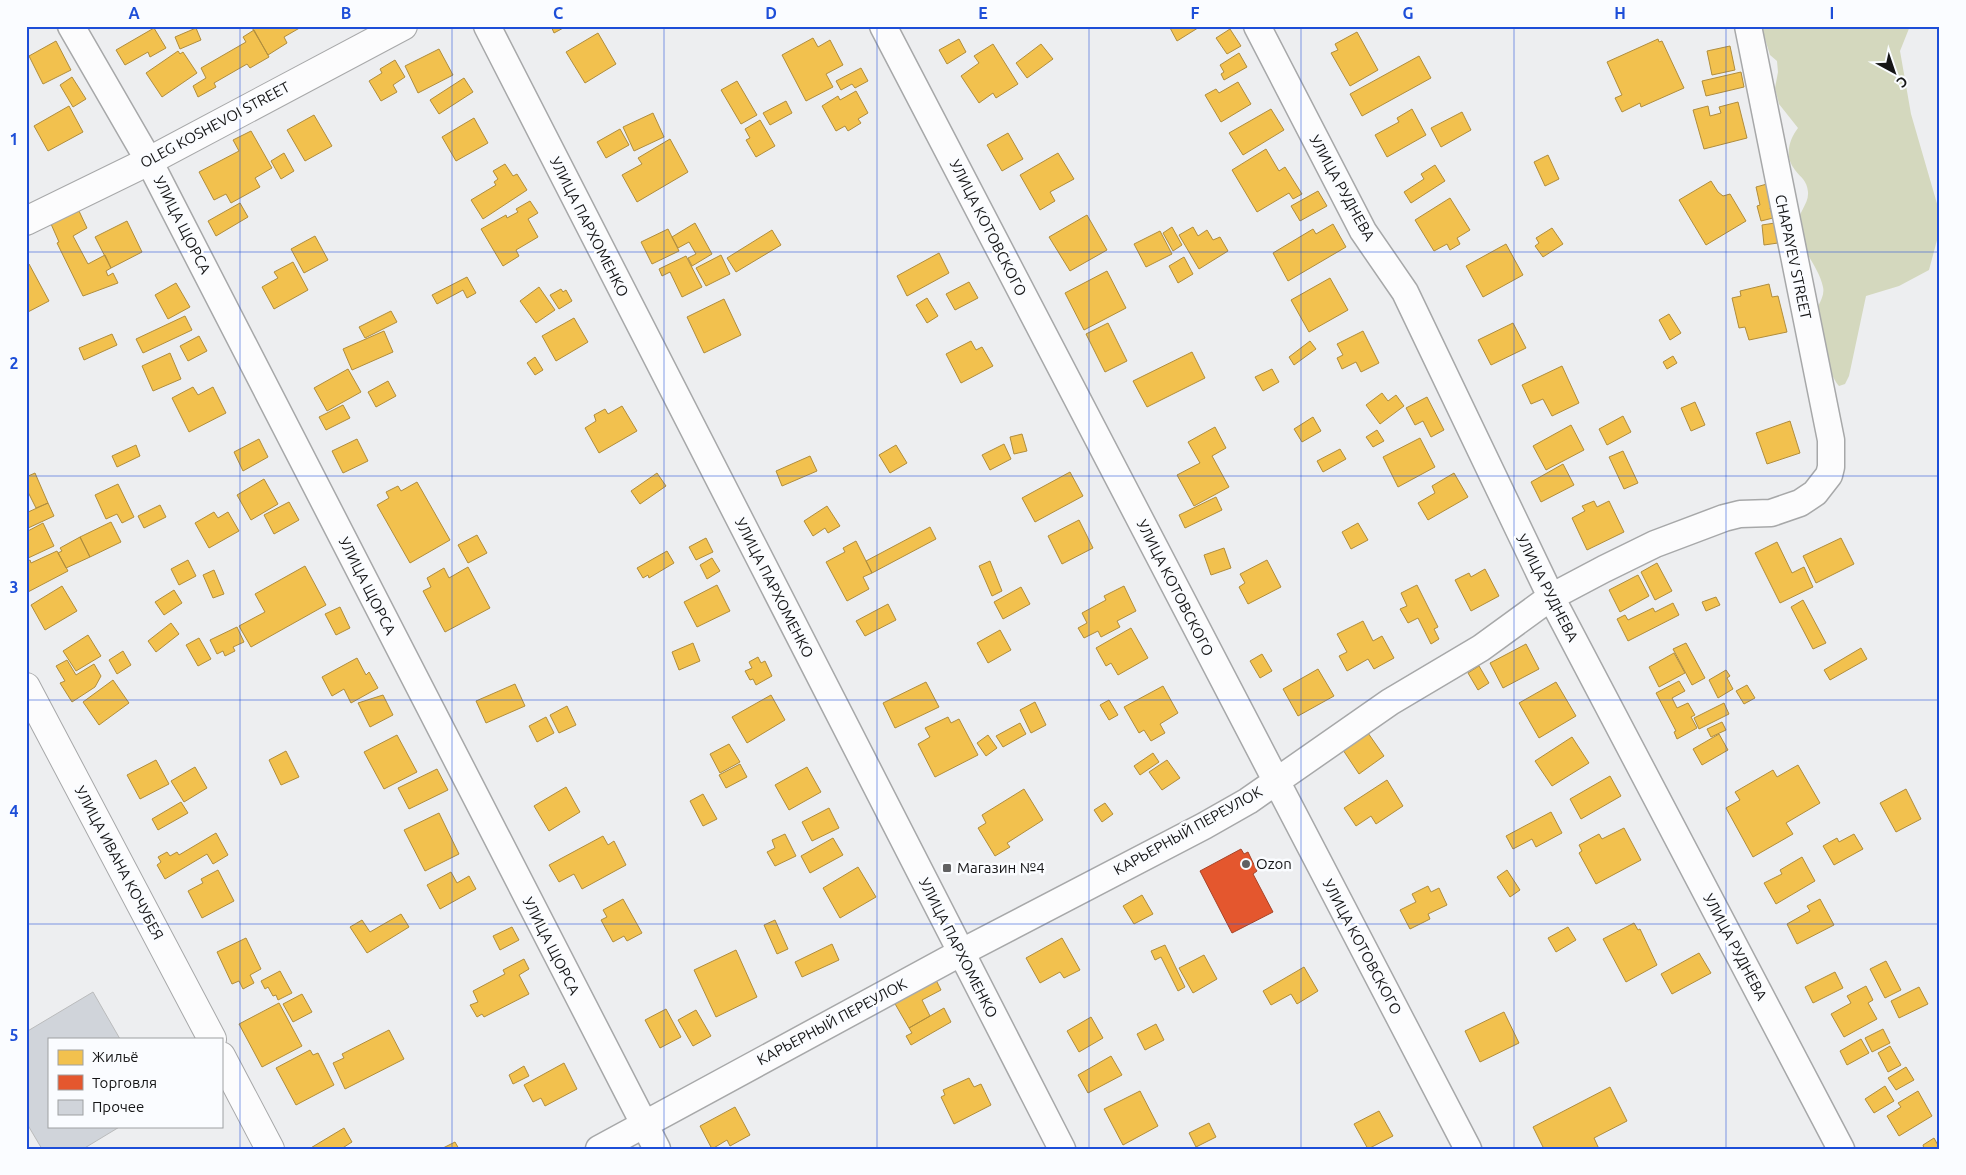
<svg xmlns="http://www.w3.org/2000/svg" width="1966" height="1175" font-family="Ubuntu,sans-serif">
<rect width="100%" height="100%" fill="#edeef0"/>
<path fill="#d4d8be" d="M1761,26H1910L1900,51L1911,114L1940,214V229L1929,270L1899,286L1866,296L1849,376L1845,384L1839,386C1831,377 1813,335 1813,323C1812,311 1826,299 1823,287C1819,266 1799,249 1798,227C1797,212 1809,205 1808,192C1807,180 1801,178 1795,170C1784,156 1789,140 1798,128L1779,104L1775,88L1778,72L1777,61L1770,55Z"/>
<path fill="#f2c14e" stroke="#b08d3d" d="M251,26H303L284,37L287,43L268,55Z
M551,26H567L554,33Z
M1169,26H1201L1177,41Z
M154,28L166,48L150,57L148,52L125,65L116,50Z
M196,28L201,40L180,49L175,37Z
M1230,29L1241,46L1227,54L1216,38Z
M254,30L269,57L250,68L247,64L214,83L216,87L198,97L193,86L206,78L201,68L246,42L243,37Z
M1357,32L1378,70L1350,86L1331,53L1338,50L1335,44Z
M598,33L616,64L585,83L566,52Z
M813,38L818,47L830,40L843,65L826,74L833,87L806,101L782,55Z
M959,39L966,52L947,64L939,50Z
M1658,39L1659,42L1662,41L1684,88L1641,107L1640,103L1622,112L1615,98L1622,95L1607,62Z
M56,41L71,70L43,84L29,56Z
M993,44L1018,84L996,98L993,93L979,103L961,76L979,63L974,56Z
M1041,44L1053,59L1027,78L1016,63Z
M1730,46L1735,70L1712,75L1707,51Z
M439,49L453,75L418,93L405,66Z
M178,51L180,54L183,52L197,73L162,97L146,73Z
M1239,53L1247,67L1224,80L1221,74L1224,72L1220,65Z
M1419,56L1431,78L1362,116L1350,94Z
M395,60L405,77L393,85L397,92L381,101L369,81L382,73L380,69Z
M861,68L868,81L855,88L852,84L841,90L836,81Z
M1741,72L1744,87L1706,96L1702,81Z
M72,77L86,99L73,107L60,85Z
M464,78L473,92L439,114L430,100Z
M737,81L757,115L741,124L721,90Z
M1238,82L1251,104L1221,122L1205,95L1216,89L1219,93Z
M856,91L868,113L858,119L861,123L848,131L845,126L836,131L822,106L838,96L840,100Z
M786,101L792,113L770,125L763,113Z
M1738,102L1747,138L1704,149L1693,110L1708,106L1710,116L1721,113L1719,107Z
M69,106L83,132L48,151L34,126Z
M1271,109L1284,130L1243,155L1229,133Z
M1412,109L1426,135L1387,157L1375,135L1399,122L1397,118Z
M1462,112L1471,130L1441,147L1431,128Z
M653,113L664,137L634,151L623,127Z
M314,115L332,146L305,161L287,130Z
M474,118L488,143L456,161L442,137Z
M760,120L775,146L756,157L746,140L750,138L745,129Z
M620,129L629,145L606,158L597,142Z
M251,131L272,168L255,178L260,187L231,203L226,194L214,200L199,172L239,151L233,140Z
M1008,133L1023,159L1002,171L987,145Z
M670,139L688,172L637,202L622,175L642,164L638,158Z
M1266,149L1279,171L1285,167L1302,194L1293,199L1289,193L1257,212L1232,170Z
M284,153L294,171L281,179L271,161Z
M1058,153L1074,179L1050,192L1055,201L1040,210L1020,175Z
M1548,155L1559,179L1545,186L1534,162Z
M505,164L513,176L517,174L527,190L483,219L471,200L496,185L494,182L498,179L493,171Z
M1435,165L1445,181L1411,203L1404,192L1424,179L1421,174Z
M1711,181L1718,192L1723,196L1730,194L1746,221L1706,245L1679,200Z
M1767,184L1773,207L1770,208L1773,218L1761,221L1757,206L1760,205L1756,187Z
M1318,191L1327,206L1300,221L1291,206Z
M1450,198L1470,230L1457,238L1460,244L1450,250L1447,244L1434,251L1415,220Z
M530,201L538,213L528,219L538,237L516,250L519,256L503,266L481,229L506,215L507,218L518,212L516,209Z
M240,203L248,217L216,236L208,221Z
M79,211L87,228L73,236L88,264L105,255L111,268L106,271L108,276L113,273L118,283L83,296L57,243L59,242L51,224Z
M1087,215L1107,250L1070,271L1049,237Z
M127,221L142,252L111,268L95,237Z
M695,223L712,254L692,266L688,258L696,254L689,242L678,248L672,237Z
M1775,223L1778,243L1764,245L1762,225Z
M1333,224L1346,247L1288,281L1273,253L1313,229L1316,234Z
M1172,227L1182,245L1173,251L1163,233Z
M1193,227L1198,236L1207,230L1213,240L1220,237L1228,251L1199,269L1179,235Z
M1552,228L1563,244L1543,257L1535,246L1539,243L1536,238Z
M668,229L679,251L652,264L641,242Z
M772,230L781,245L736,272L727,258Z
M1160,231L1172,254L1146,267L1134,244Z
M315,236L328,260L304,273L291,249Z
M1506,244L1523,275L1483,297L1466,266Z
M939,253L949,273L907,296L897,276Z
M721,255L730,274L706,286L696,268Z
M686,256L702,287L682,297L670,272L662,276L659,269Z
M1184,257L1193,274L1178,283L1169,266Z
M293,262L308,290L274,309L262,287L278,278L274,272Z
M29,264L49,301L26,313V265Z
M1107,271L1126,308L1084,330L1065,293Z
M467,277L476,293L467,298L463,290L437,304L432,295Z
M1330,278L1348,310L1309,332L1291,300Z
M969,282L978,298L955,310L946,294Z
M176,283L190,307L168,319L155,295Z
M1769,284L1772,297L1778,296L1787,332L1749,340L1745,327L1739,328L1732,298L1741,296L1740,291Z
M539,287L555,310L536,323L520,301Z
M561,289L563,292L566,290L572,301L559,309L550,295Z
M927,298L938,316L927,323L916,305Z
M724,299L741,335L704,353L687,317Z
M391,311L397,322L365,338L359,327Z
M1669,314L1681,333L1670,340L1659,320Z
M185,316L192,330L143,353L136,339Z
M574,318L588,342L556,361L542,336Z
M1108,323L1127,361L1105,372L1086,334Z
M1513,323L1526,348L1491,365L1478,340Z
M384,331L393,352L352,370L343,349Z
M1363,331L1379,363L1361,372L1356,362L1342,369L1337,358L1343,355L1337,344Z
M112,334L117,345L84,360L79,348Z
M199,336L207,351L188,361L180,346Z
M971,341L976,350L982,347L993,366L961,383L946,354Z
M1310,341L1316,349L1294,365L1289,357Z
M1192,352L1205,378L1147,407L1133,381Z
M170,353L181,379L153,391L142,366Z
M1673,356L1677,363L1667,369L1663,362Z
M535,357L543,370L535,375L527,363Z
M1562,366L1579,403L1552,416L1543,399L1531,404L1522,385Z
M348,369L361,392L327,411L314,388Z
M1272,369L1279,382L1263,391L1255,377Z
M388,381L396,396L376,407L368,392Z
M193,387L198,395L213,387L226,413L189,432L172,398Z
M1382,393L1388,401L1396,395L1404,406L1380,424L1366,405Z
M1427,397L1444,430L1431,437L1423,421L1415,425L1406,408Z
M1695,402L1705,425L1691,431L1681,408Z
M343,405L350,418L326,430L319,417Z
M622,406L637,431L599,453L585,428L596,421L594,415L605,409L608,414Z
M1623,416L1631,432L1607,445L1599,429Z
M1313,417L1321,431L1302,442L1294,429Z
M1790,421L1800,453L1767,464L1756,433Z
M1571,425L1584,450L1546,470L1533,446Z
M1215,427L1226,448L1212,456L1229,487L1194,506L1177,475L1200,463L1188,442Z
M1377,430L1384,441L1373,447L1366,437Z
M1022,434L1027,451L1014,454L1010,437Z
M1420,438L1435,467L1398,487L1383,457Z
M259,439L268,457L243,471L234,452Z
M357,439L368,461L343,473L332,451Z
M1004,444L1011,459L990,470L982,455Z
M136,445L140,456L117,467L112,456Z
M896,445L907,463L890,473L879,455Z
M1340,449L1346,459L1323,472L1317,461Z
M1623,451L1638,483L1624,489L1609,457Z
M810,456L817,471L782,486L776,471Z
M1563,464L1574,485L1541,502L1531,482Z
M1070,472L1083,496L1035,522L1022,498Z
M35,473L48,503L36,508L26,488V477Z
M657,473L666,486L640,504L631,491Z
M1454,473L1468,497L1428,520L1418,503L1435,493L1432,486Z
M264,479L278,504L251,520L237,495Z
M417,482L450,540L410,563L377,505L389,498L386,492L398,486L401,491Z
M118,484L134,517L122,523L117,514L106,519L95,495Z
M1216,497L1222,510L1185,528L1179,515Z
M1594,501L1597,507L1609,501L1624,532L1587,550L1572,518L1585,511L1582,506Z
M289,502L299,520L274,534L264,515Z
M48,503L54,516L26,529V513Z
M160,505L166,517L144,528L138,516Z
M827,506L840,526L828,533L825,528L813,536L804,521Z
M214,512L218,518L228,512L239,531L209,548L195,523Z
M1079,520L1093,548L1062,564L1048,536Z
M111,522L121,542L90,557L80,537Z
M43,523L54,546L26,559V532Z
M1358,523L1368,540L1351,549L1342,532Z
M930,527L936,539L872,573L866,561Z
M477,535L487,553L468,563L458,545Z
M80,537L90,557L66,568L58,553L62,551L60,548Z
M706,538L713,552L696,560L689,547Z
M1841,538L1854,564L1816,583L1803,556Z
M856,541L872,573L863,577L869,589L847,601L826,562L845,552L843,548Z
M1777,542L1792,573L1804,567L1813,587L1780,603L1755,553Z
M1224,548L1231,568L1211,575L1204,555Z
M57,551L68,571L26,593V562L30,560L31,563Z
M667,551L674,563L649,578L648,575L643,578L637,568Z
M712,558L720,571L707,579L700,565Z
M188,560L196,576L179,585L171,569Z
M1267,560L1281,587L1248,604L1239,587L1245,583L1240,574Z
M990,561L1002,591L992,596L979,566Z
M1657,563L1672,591L1655,600L1641,572Z
M305,566L326,605L251,647L239,626L265,612L255,594Z
M468,567L490,608L445,632L423,591L431,587L427,578L444,568L449,578Z
M1485,569L1499,596L1471,611L1455,580L1469,573L1471,577Z
M214,570L224,594L213,598L203,575Z
M1638,575L1649,596L1620,612L1609,590Z
M717,585L730,611L697,627L684,602Z
M1417,585L1438,627L1434,629L1439,639L1431,644L1418,618L1408,623L1400,609L1407,606L1401,593Z
M62,586L77,611L45,630L31,605Z
M1124,586L1136,611L1117,621L1120,627L1101,637L1098,631L1084,638L1078,628L1087,623L1082,613L1106,600L1104,596Z
M1021,587L1030,604L1003,619L994,602Z
M174,590L182,603L164,615L155,602Z
M1716,597L1720,605L1706,611L1702,602Z
M1803,600L1826,643L1813,649L1791,607Z
M1673,603L1679,615L1628,641L1617,619L1625,615L1628,620L1653,608L1655,612Z
M888,604L896,620L865,636L856,621Z
M340,607L350,628L336,635L325,614Z
M1363,621L1373,641L1382,636L1394,658L1374,669L1368,659L1347,671L1339,656L1347,652L1337,634Z
M171,623L179,634L156,652L148,641Z
M237,627L244,642L233,647L235,651L225,656L223,651L217,654L210,640Z
M1131,628L1148,658L1118,675L1111,663L1106,666L1096,648Z
M1000,630L1011,650L988,663L977,643Z
M88,635L101,656L76,671L63,651Z
M199,638L211,659L198,666L186,645Z
M693,643L700,661L679,670L672,652Z
M1686,643L1705,678L1692,685L1673,649Z
M1526,644L1539,669L1503,688L1490,663Z
M1861,648L1867,659L1830,680L1824,670Z
M123,651L131,665L117,674L109,660Z
M1674,653L1685,673L1659,687L1649,667Z
M1262,654L1272,671L1260,678L1250,661Z
M758,657L761,663L765,661L772,676L756,685L753,679L750,680L745,671L752,668L749,662Z
M357,658L366,675L369,672L378,688L351,703L344,689L332,696L322,677Z
M67,660L76,675L94,664L101,676L95,687L72,702L60,683L65,681L56,666Z
M1479,666L1489,683L1478,690L1468,673Z
M1318,669L1334,696L1298,716L1283,689Z
M1726,670L1730,676L1727,678L1733,689L1718,698L1709,680Z
M113,680L129,703L99,725L83,702Z
M1679,681L1685,691L1672,698L1677,708L1688,703L1695,715L1691,717L1697,728L1677,739L1674,732L1676,731L1656,693Z
M926,682L939,707L895,728L883,703Z
M1556,682L1576,716L1539,738L1519,703Z
M515,684L525,706L486,723L476,701Z
M1747,685L1755,698L1744,704L1736,691Z
M1163,686L1178,713L1160,724L1165,733L1151,741L1144,730L1139,733L1124,707Z
M383,695L393,715L370,727L358,703Z
M771,695L785,720L747,743L732,717Z
M1109,700L1118,715L1109,720L1100,705Z
M1035,702L1046,725L1031,733L1020,710Z
M1724,703L1729,714L1699,729L1694,718Z
M567,706L576,725L559,733L550,715Z
M546,717L554,733L537,742L529,726Z
M948,717L951,723L959,719L978,755L935,777L918,744L930,737L925,728Z
M1722,722L1726,730L1711,737L1707,729Z
M1020,723L1026,734L1003,747L996,736Z
M1368,733L1384,756L1359,774L1343,750Z
M1719,734L1728,750L1702,765L1693,749Z
M397,735L417,772L384,789L364,752Z
M988,735L997,748L986,756L977,743Z
M1572,737L1589,763L1552,786L1535,761Z
M729,744L740,762L720,773L710,754Z
M286,751L299,777L281,785L269,760Z
M1153,753L1159,762L1140,775L1134,766Z
M156,760L169,784L140,799L127,775Z
M1167,760L1180,778L1162,790L1149,772Z
M740,764L747,777L726,788L719,775Z
M1798,765L1820,803L1786,823L1793,834L1753,857L1726,808L1740,800L1735,792L1773,770L1777,777Z
M195,767L207,788L184,802L171,781Z
M807,767L821,792L789,810L775,785Z
M437,769L448,790L409,809L398,788Z
M1610,776L1621,796L1581,819L1570,799Z
M1387,780L1403,806L1376,824L1371,816L1356,826L1344,808Z
M566,787L580,812L549,831L534,806Z
M1024,789L1043,820L1007,843L1010,847L995,856L978,828L986,823L982,815Z
M1906,789L1921,819L1896,832L1880,803Z
M703,794L717,819L703,826L690,801Z
M181,802L188,813L158,830L152,819Z
M1105,803L1113,814L1102,822L1094,810Z
M829,808L839,828L812,841L802,822Z
M1551,812L1562,833L1536,847L1532,839L1513,849L1506,836Z
M439,813L459,854L425,871L404,830Z
M1624,828L1641,860L1596,884L1579,853L1582,851L1579,845L1599,834L1602,839Z
M216,833L228,855L213,864L207,854L165,879L157,865L161,862L158,857L167,852L170,856L177,852L179,855Z
M785,834L796,856L775,866L767,852L775,848L772,840Z
M1854,834L1863,849L1834,865L1823,846L1837,838L1839,842Z
M603,836L608,845L614,841L626,865L582,889L574,874L559,882L549,865Z
M833,838L843,855L810,873L801,856Z
M1802,857L1815,881L1776,904L1764,883L1782,874L1780,870Z
M858,867L876,897L840,918L823,888Z
M218,870L234,901L202,918L188,891L203,883L201,879Z
M1507,870L1520,890L1510,897L1497,877Z
M451,872L457,883L469,876L476,889L440,909L427,885Z
M1428,886L1431,892L1439,888L1447,905L1428,914L1430,919L1410,929L1400,910L1416,902L1412,894Z
M1142,895L1153,914L1134,924L1123,906Z
M623,899L642,933L627,941L624,936L613,942L601,920L607,917L603,910Z
M1820,899L1834,925L1797,944L1787,924L1810,911L1807,906Z
M401,914L409,927L367,953L350,927L362,920L370,932Z
M775,920L788,949L777,954L764,925Z
M1634,923L1638,930L1640,929L1657,965L1626,982L1603,939Z
M512,927L519,940L500,950L493,936Z
M1568,927L1576,940L1556,952L1548,938Z
M246,938L261,969L250,975L254,983L243,989L239,981L232,984L217,952Z
M1062,938L1080,970L1064,978L1060,972L1040,983L1026,958Z
M832,944L839,960L802,977L795,962Z
M1165,945L1185,987L1178,991L1161,957L1155,960L1151,951Z
M736,950L757,997L716,1017L694,970Z
M1699,953L1711,973L1672,994L1661,974Z
M1204,955L1217,979L1193,993L1179,968Z
M524,959L529,969L519,975L529,994L484,1017L482,1014L477,1017L470,1005L478,1002L473,991L505,974L503,970Z
M1886,961L1901,990L1885,998L1870,969Z
M1304,967L1318,991L1297,1004L1291,994L1271,1005L1263,991Z
M280,971L292,993L278,1000L276,995L273,996L268,987L265,989L261,981Z
M1835,972L1843,988L1813,1003L1805,987Z
M936,980L941,990L922,1000L930,1016L909,1028L894,1002Z
M1866,986L1873,1000L1868,1003L1877,1019L1844,1037L1831,1014L1851,1003L1847,996Z
M1919,987L1928,1004L1899,1018L1891,1001Z
M302,994L312,1012L293,1022L283,1004Z
M279,1003L302,1046L262,1067L239,1024Z
M944,1008L951,1022L911,1045L906,1036L912,1033L909,1028Z
M666,1009L681,1037L660,1048L645,1020Z
M696,1010L711,1036L693,1046L678,1020Z
M1504,1012L1519,1043L1480,1062L1465,1031Z
M1091,1017L1103,1038L1079,1052L1067,1031Z
M1156,1024L1164,1040L1145,1050L1137,1034Z
M1883,1029L1890,1043L1872,1052L1865,1038Z
M389,1030L404,1059L345,1089L333,1063L344,1058L342,1054Z
M1861,1039L1869,1053L1847,1065L1840,1051Z
M1890,1046L1901,1065L1888,1072L1878,1053Z
M310,1050L313,1055L318,1053L334,1085L296,1105L276,1068Z
M1111,1056L1122,1075L1088,1093L1078,1075Z
M564,1063L577,1089L545,1106L541,1098L533,1102L524,1085Z
M524,1066L529,1076L513,1084L509,1075Z
M1906,1067L1914,1080L1896,1090L1888,1078Z
M969,1078L974,1087L981,1084L991,1105L954,1124L941,1097L945,1095L943,1090Z
M1885,1086L1894,1101L1874,1113L1865,1099Z
M1610,1087L1627,1121L1594,1138L1599,1149H1544L1533,1127Z
M1140,1091L1158,1126L1123,1145L1104,1109Z
M1918,1091L1932,1116L1899,1136L1887,1116L1901,1107L1898,1103Z
M735,1107L750,1135L730,1146L727,1140L712,1149L700,1126Z
M1379,1111L1393,1136L1368,1149L1354,1124Z
M1209,1123L1216,1137L1196,1147L1189,1133Z
M344,1128L352,1142L341,1149H309Z
M1934,1138L1940,1149H1924L1923,1145Z
M455,1142L459,1149H441Z"/>
<path fill="#e4572e" stroke="#a64327" d="M1241,849L1244,854L1248,852L1257,871L1253,874L1273,912L1232,933L1200,871Z"/>
<path fill="#d0d4da" stroke="#babbbc" d="M93,992L120,1039H49V1126H121L83,1149H42L26,1122V1032Z"/>
<g fill="none" stroke-linecap="round" stroke-linejoin="round">
<g stroke="#a7a8a9" stroke-width="29">
<path id="minor" d="M71,26L149,161L657,1149
M487,26L1062,1149
M883,26L1468,1149
M1257,26L1363,231L1405,292L1551,597L1841,1149
M599,1149L960,953L1204,826L1248,801L1390,702L1481,648L1551,597L1604,569L1655,544L1724,518L1740,514L1771,513L1800,503L1815,493L1829,475L1831,467V440L1748,26"/>
</g>
<g stroke="#a7a8a9" stroke-width="30">
<path id="tertiary" d="M26,221L149,161L403,26
M26,687L212,1039
M221,1056L270,1149"/>
</g>
<use href="#minor" stroke="#fcfcfd" stroke-width="26"/>
<use href="#tertiary" stroke="#fcfcfd" stroke-width="28"/>
</g>
<path fill="none" stroke="#1d4ed8" stroke-width="1" stroke-opacity="0.55" d="M240,26V1149M452,26V1149M664,26V1149M877,26V1149M1089,26V1149M1301,26V1149M1514,26V1149M1726,26V1149M26,252H1940M26,476H1940M26,700H1940M26,924H1940"/>
<g fill="#616162" stroke="#fafcff" stroke-width="2">
<circle cx="1246" cy="864" r="5"/>
<rect x="942" y="863" width="10" height="10" rx="2.5"/>
</g>
<g text-anchor="middle" stroke-width="5" stroke-linejoin="round" paint-order="stroke">
<g font-size="15" fill="#151516" stroke="#fafcff">
<text transform="translate(215 125) rotate(-28)" y="5">OLEG KOSHEVOI STREET</text>
<text transform="translate(1342 188) rotate(61)" y="5">УЛИЦА РУДНЕВА</text>
<text transform="translate(182 225) rotate(63)" y="5">УЛИЦА ЩОРСА</text>
<text transform="translate(589 227) rotate(63)" y="5">УЛИЦА ПАРХОМЕНКО</text>
<text transform="translate(988 228) rotate(63)" y="5">УЛИЦА КОТОВСКОГО</text>
<text transform="translate(1793 257) rotate(78)" y="5">CHAPAYEV STREET</text>
<text transform="translate(367 586) rotate(63)" y="5">УЛИЦА ЩОРСА</text>
<text transform="translate(774 588) rotate(63)" y="5">УЛИЦА ПАРХОМЕНКО</text>
<text transform="translate(1175 588) rotate(63)" y="5">УЛИЦА КОТОВСКОГО</text>
<text transform="translate(1547 588) rotate(63)" y="5">УЛИЦА РУДНЕВА</text>
<text transform="translate(1188 831) rotate(-29)" y="5">КАРЬЕРНЫЙ ПЕРЕУЛОК</text>
<text transform="translate(119 863) rotate(62)" y="5">УЛИЦА ИВАНА КОЧУБЕЯ</text>
<text transform="translate(551 946) rotate(63)" y="5">УЛИЦА ЩОРСА</text>
<text transform="translate(1362 947) rotate(62)" y="5">УЛИЦА КОТОВСКОГО</text>
<text transform="translate(1735 947) rotate(62)" y="5">УЛИЦА РУДНЕВА</text>
<text transform="translate(958 948) rotate(63)" y="5">УЛИЦА ПАРХОМЕНКО</text>
<text transform="translate(832 1022) rotate(-28)" y="5">КАРЬЕРНЫЙ ПЕРЕУЛОК</text>
</g>
<g font-size="15" fill="#151516" stroke="#fafcff" text-anchor="start">
<text x="1256" y="869">Ozon</text>
<text x="957" y="873">Магазин №4</text>
</g>
</g>
<rect width="1966" height="1175" fill="none" stroke="#fafcff" stroke-width="55"/>
<rect x="48" y="1038" width="175" height="90" fill="#fafcff" stroke="#9ea0a2"/>
<rect x="58" y="1050" width="25" height="15" fill="#f2c14e" stroke="#9ea0a2"/>
<text x="92" y="1062" font-size="15" fill="#151516">Жильё</text>
<rect x="58" y="1075" width="25" height="15" fill="#e4572e" stroke="#9ea0a2"/>
<text x="92" y="1088" font-size="15" fill="#151516">Торговля</text>
<rect x="58" y="1100" width="25" height="15" fill="#d0d4da" stroke="#9ea0a2"/>
<text x="92" y="1112" font-size="15" fill="#151516">Прочее</text>
<g transform="translate(1894 72) rotate(140)" stroke="#fafcff" stroke-width="4" paint-order="stroke">
<path d="M0-4L9 19L0 12L-9 19Z" fill="#151516"/>
<text y="-8" font-size="14" font-weight="bold" text-anchor="middle" fill="#151516">С</text>
</g>
<rect x="28" y="28" width="1910" height="1120" fill="none" stroke="#1d4ed8" stroke-width="2"/>
<g font-size="16" text-anchor="middle" font-weight="bold" fill="#1d4ed8">
<text x="134" y="19">A</text>
<text x="346" y="19">B</text>
<text x="558" y="19">C</text>
<text x="771" y="19">D</text>
<text x="983" y="19">E</text>
<text x="1195" y="19">F</text>
<text x="1408" y="19">G</text>
<text x="1620" y="19">H</text>
<text x="1832" y="19">I</text>
<text x="14" y="145">1</text>
<text x="14" y="369">2</text>
<text x="14" y="593">3</text>
<text x="14" y="817">4</text>
<text x="14" y="1041">5</text>
</g>
</svg>
